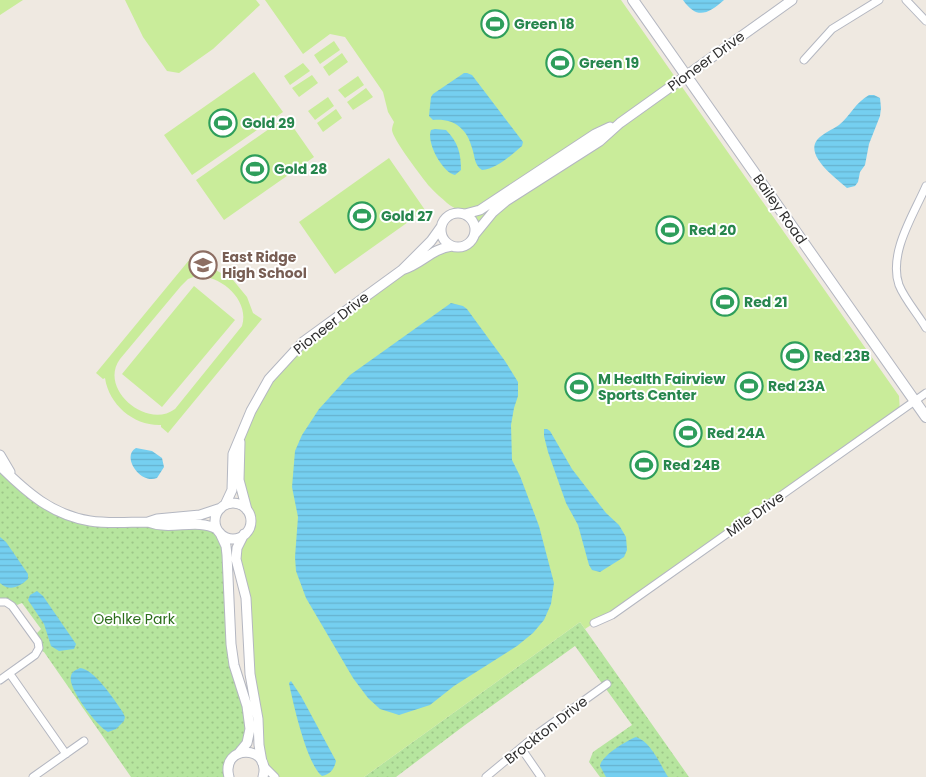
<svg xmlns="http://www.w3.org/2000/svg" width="926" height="777" font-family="Poppins,sans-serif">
<defs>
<pattern id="park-dots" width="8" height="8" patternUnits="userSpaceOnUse" patternTransform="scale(1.25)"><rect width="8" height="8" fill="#b6e59e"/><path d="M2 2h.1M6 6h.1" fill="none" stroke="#9dc588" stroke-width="1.8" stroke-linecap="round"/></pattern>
<pattern id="water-rules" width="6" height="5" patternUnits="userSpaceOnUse" patternTransform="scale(1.25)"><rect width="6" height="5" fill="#75cff0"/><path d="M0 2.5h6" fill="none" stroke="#66b2ce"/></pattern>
</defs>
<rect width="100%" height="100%" fill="#efe9e1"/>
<path fill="url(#park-dots)" d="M0,469C17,490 35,506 60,517L197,526C203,528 214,530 217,535C228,553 224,611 226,634C229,665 244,694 246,724C246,728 247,733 246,736C242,753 217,753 225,777H131L44,652L42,651V644L36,634L41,629L22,603L17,605L9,599L0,598Z
M580,622L689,777H600L589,762L593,752L632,725L575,646L465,725L396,777H364Z"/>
<path fill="#c9ec9a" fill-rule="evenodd" d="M0,0H23L0,15Z
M125,0H256L260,5L213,49L179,73L167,71L143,37Z
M265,0H621L899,396L900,412L612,615L594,623L585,629L580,622L364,777H275L263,765L246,598L236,559L250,522V516L243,498L240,437L251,411L289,356L402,270L454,247C469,248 483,234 473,220C468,214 454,209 447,203C442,198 435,193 430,187C423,179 392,138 392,130C392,127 393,125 394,122L388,112L383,92L345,37L330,34L303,54Z
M334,41L340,50L320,64L314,55Z
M342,53L348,62L329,76L323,67Z
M303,63L310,71L290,85L284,76Z
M254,72L283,112L192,175L164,135Z
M312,75L318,83L299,97L292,88Z
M358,76L364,85L345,98L338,90Z
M366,88L373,97L353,110L347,102Z
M328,97L334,106L315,120L308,111Z
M336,109L342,118L323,132L317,123Z
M286,117L314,157L224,220L196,180Z
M389,158L425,210L335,274L299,222Z
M190,259L197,265V267L214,269L233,280L247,297L253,313L262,319L168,433L161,427V425C134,426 109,405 105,378L103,379L96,373ZM196,276C221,275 250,300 242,326L175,409C147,430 98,389 120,359L181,286L188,279Z
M194,286L235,320L162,407L122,374Z"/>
<path fill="url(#water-rules)" d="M683,0H724C708,14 697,20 683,0Z
M464,73H467L472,75L523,142L522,146C511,155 497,169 482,170C474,165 475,156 472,148C467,128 453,118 433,120L429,116L431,97L433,94Z
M869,95H874L880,98L881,108L880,116L869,144L865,165L860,172L858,182L855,186L847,188C836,178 805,156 817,140C823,133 832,130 839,125C851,115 855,103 869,95Z
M435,129L446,130C458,142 461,153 461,170L455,175C442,172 426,142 431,130Z
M451,303L463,306L467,309L505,361L518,382V396L514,408L511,425L512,460L520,476L539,526L554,583L551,604L544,620L533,633L517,646L454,686L430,705L399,715L380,709L368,698L353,678L306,598L296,571L295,557L298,517L292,487L295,451L302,435L319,409L350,375Z
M544,429H547L550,431L572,469L606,513L619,525L626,537L627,550L624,557L600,572L592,570L589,565L578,525L566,503L548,452L544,436Z
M136,448L152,451L162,458L164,467L157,478C140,485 121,456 136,448Z
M0,537L6,542L28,574V579C19,587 10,592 0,583Z
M37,591L43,596L76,644L74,649L59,651L51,646L44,624L28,600L30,595Z
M80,668C94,669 114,699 122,711L125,717L124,721L116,729L108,732C97,726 67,688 71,676C72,671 76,670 80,668Z
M291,681L301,696L336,761C334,769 331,774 322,776C307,765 293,703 289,683Z
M636,737C651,742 660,764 668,777H606L600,766C601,756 626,741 636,737Z"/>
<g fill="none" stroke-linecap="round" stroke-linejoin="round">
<g stroke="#b4b7c1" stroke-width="9">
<path id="minor" d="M906,0L926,21
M804,60L832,29L879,0
M926,186C914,214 888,253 899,285C905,300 918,314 926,328
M0,602H6L12,606L38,642L39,648L35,655L0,680
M594,623L612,615L926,393
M10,674L66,754
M521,748L541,777
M263,765L275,777
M33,777L84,741
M486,777L540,732L607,684"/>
</g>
<g stroke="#b4b7c1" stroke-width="11">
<path id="tertiary" d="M441 230a17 17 0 1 1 34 0a17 17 0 1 1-34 0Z
M465,214L480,210L595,134L610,127
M475,234L493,212L506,201L600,141L620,123L792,0
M402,270C422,264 431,249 452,246
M240,442L239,480L247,510
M0,455L10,472
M0,466C26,492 52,515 90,521C109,524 129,522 148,522C171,531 196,518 217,529
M215 521a18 18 0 1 1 36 0a18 18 0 1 1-36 0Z
M225,505L232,490L233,454L251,411L269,379L303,342L402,270L431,241L441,227
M148,522L157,519L200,515L221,508
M220,533L226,546L227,555L231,644L234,665L247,706L250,729L247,743L238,754
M244,534L237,548L236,559L246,598L250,674L258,719L259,745L262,762
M229,777C220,744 272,744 263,777"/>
</g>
<g stroke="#b4b7c1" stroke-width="12">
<path id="secondary" d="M633,0L926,417"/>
</g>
<use href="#minor" stroke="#fff" stroke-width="7"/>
<use href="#tertiary" stroke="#fff" stroke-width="9"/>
<use href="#secondary" stroke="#fff" stroke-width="10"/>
</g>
<defs>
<g id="stadium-ring" transform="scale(1.4375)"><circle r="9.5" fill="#fff" stroke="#2e9e5b" stroke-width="1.5"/><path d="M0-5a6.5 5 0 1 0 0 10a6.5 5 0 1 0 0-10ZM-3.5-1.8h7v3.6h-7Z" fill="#2e9e5b"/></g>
<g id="school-ring" transform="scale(1.4375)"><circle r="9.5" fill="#fff" stroke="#8d6e63" stroke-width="1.5"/><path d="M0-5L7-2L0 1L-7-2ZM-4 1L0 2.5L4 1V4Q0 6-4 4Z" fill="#8d6e63"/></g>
</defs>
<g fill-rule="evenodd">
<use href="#stadium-ring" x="495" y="24"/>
<use href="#stadium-ring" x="560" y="63"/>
<use href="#stadium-ring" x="223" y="123"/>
<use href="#stadium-ring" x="255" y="169"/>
<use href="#stadium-ring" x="362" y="216"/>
<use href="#stadium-ring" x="670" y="230"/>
<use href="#school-ring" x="203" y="265"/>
<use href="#stadium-ring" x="725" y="302"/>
<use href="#stadium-ring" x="795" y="356"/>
<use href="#stadium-ring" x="749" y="386"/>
<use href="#stadium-ring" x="579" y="387"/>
<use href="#stadium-ring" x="688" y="433"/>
<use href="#stadium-ring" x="644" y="465"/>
</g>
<g text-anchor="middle" stroke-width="4" stroke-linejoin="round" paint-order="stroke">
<g font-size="14" font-weight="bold" fill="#27864d" stroke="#fff" text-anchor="start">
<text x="514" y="29">Green 18</text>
<text x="579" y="68">Green 19</text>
<text x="242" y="128">Gold 29</text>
<text x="274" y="174">Gold 28</text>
<text x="381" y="221">Gold 27</text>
<text x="689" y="235">Red 20</text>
<text x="744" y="307">Red 21</text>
<text x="814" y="361">Red 23B</text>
<text x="598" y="384">M Health Fairview<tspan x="598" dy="16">Sports Center</tspan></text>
<text x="768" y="391">Red 23A</text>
<text x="707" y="438">Red 24A</text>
<text x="663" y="470">Red 24B</text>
</g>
<g font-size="14" fill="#2e2e2e" stroke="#fff">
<text transform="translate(706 61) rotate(-36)" y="5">Pioneer Drive</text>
<text transform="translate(780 209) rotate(55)" y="5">Bailey Road</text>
<text transform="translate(331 323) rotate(-38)" y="5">Pioneer Drive</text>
<text transform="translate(755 514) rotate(-35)" y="5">Mile Drive</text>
<text transform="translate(546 730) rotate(-38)" y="5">Brockton Drive</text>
</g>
<g font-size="14" font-weight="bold" fill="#785e54" stroke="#fff" text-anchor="start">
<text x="222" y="262">East Ridge<tspan x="222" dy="16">High School</tspan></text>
</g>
<g font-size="14" fill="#2c6e1b" stroke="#fff">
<text x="134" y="624">Oehlke Park</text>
</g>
</g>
</svg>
